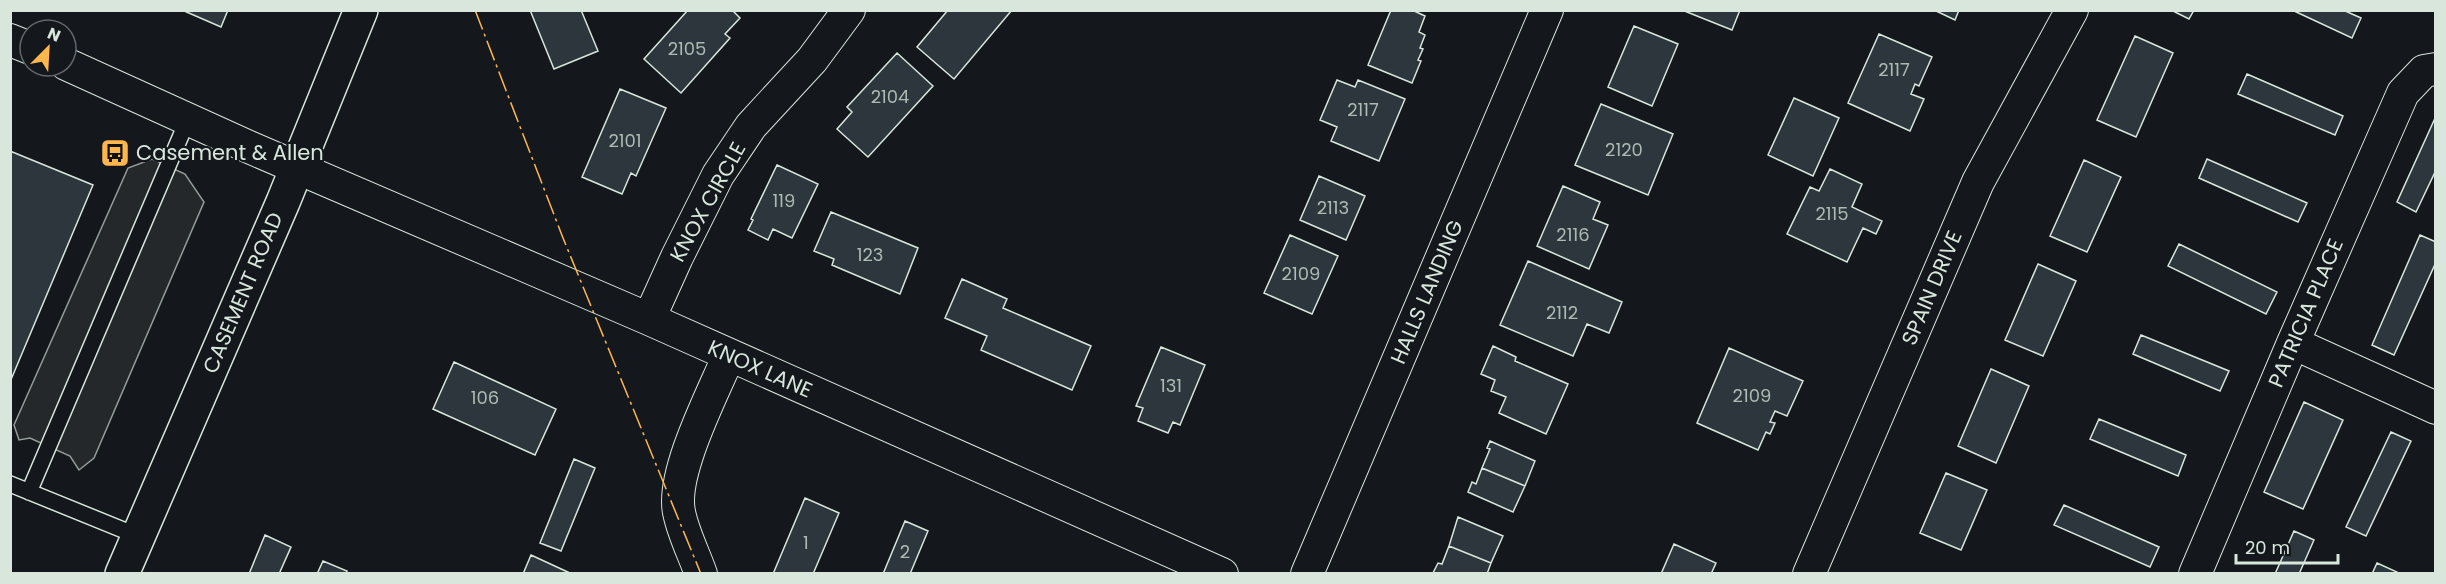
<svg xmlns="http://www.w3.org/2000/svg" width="2446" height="584" font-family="Poppins,sans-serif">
<rect width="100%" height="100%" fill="#14181c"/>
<path fill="#24282b" stroke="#939e99" stroke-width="1.5" d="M152,159L185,174L204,202L94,458L79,470L70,456L30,438L19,440L14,425L128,168Z"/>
<path fill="#2c363c" stroke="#d8e6dc" stroke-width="1.5" d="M182,10H228L221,27Z
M530,10H581L598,51L554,69Z
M688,10H732L740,18L725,34L730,38L681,93L644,59Z
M948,10H1012L954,79L917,47Z
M1391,10H1412L1425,16L1419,32L1425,35L1420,48L1423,49L1418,60L1421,61L1412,83L1368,65Z
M1682,10H1740L1732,30Z
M1934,10H1959L1955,20Z
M2171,10H2194L2189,19Z
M2292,10H2343L2361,18L2352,38Z
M1634,26L1678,44L1652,106L1608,87Z
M1879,34L1932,57L1919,86L1915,84L1911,94L1924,99L1910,131L1848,103Z
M2135,36L2173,53L2136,137L2097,120Z
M897,53L933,86L868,157L837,129L852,112L847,107Z
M2247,74L2343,116L2335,135L2238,94Z
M1337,80L1355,87L1358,80L1405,99L1379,161L1331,141L1337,127L1320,120Z
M620,89L666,108L636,176L631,173L622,194L582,177Z
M1794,98L1839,118L1813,176L1768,155Z
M1601,104L1673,134L1648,195L1575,165Z
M2436,116V170L2416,212L2397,202Z
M10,151L93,185L10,382Z
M2207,159L2307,203L2298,222L2199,178Z
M2084,160L2121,177L2087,252L2050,236Z
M777,165L818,184L792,238L773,229L768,240L748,230L753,220L751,219Z
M1830,169L1862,184L1852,207L1882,221L1876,234L1863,228L1847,262L1787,234L1810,187L1819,191Z
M1319,176L1365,196L1346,240L1300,220Z
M1563,186L1600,202L1593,219L1608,225L1589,269L1537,246Z
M831,212L918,248L900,294L832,265L834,259L814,251Z
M1290,235L1338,256L1312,314L1264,293Z
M2420,235L2436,242V262L2394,355L2372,345Z
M2179,244L2277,292L2266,314L2168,266Z
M1528,261L1622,302L1609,333L1587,324L1573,356L1500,325Z
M2038,264L2076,281L2043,356L2005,340Z
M962,279L1007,299L1003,308L1091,346L1072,390L981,350L987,336L945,318Z
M2141,335L2229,371L2220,391L2133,354Z
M1493,346L1516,357L1515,361L1568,384L1546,434L1499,413L1506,397L1491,391L1495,380L1481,374Z
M1161,347L1205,365L1180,425L1173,422L1168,433L1138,421L1143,408L1136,406Z
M1729,348L1803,381L1787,416L1775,411L1770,422L1775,423L1770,434L1766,432L1758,450L1697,423Z
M454,362L556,409L535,455L433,409Z
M1991,369L2029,386L1996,463L1958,446Z
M2304,402L2343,420L2303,509L2264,492Z
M2099,419L2186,455L2178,476L2090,439Z
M2391,432L2411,441L2366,536L2346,527Z
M1490,441L1535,461L1525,486L1482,468L1490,449L1487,448Z
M574,459L595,468L561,551L540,543Z
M1482,468L1525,486L1513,512L1468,492L1472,482L1476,484Z
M1946,473L1987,490L1961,550L1920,533Z
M805,498L839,513L813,574H773Z
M2064,505L2159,547L2150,567L2054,525Z
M1458,517L1503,536L1491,563L1449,546Z
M905,521L928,531L910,574H883Z
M2294,531L2314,540L2299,574H2275Z
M265,535L291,547L279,574H249Z
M1674,544L1716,563L1711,574H1661Z
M1449,546L1491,563L1487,574L1433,573L1438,563L1442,564Z
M531,555L572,574H523Z
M323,561L347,571L345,574H317Z
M2377,563L2397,572L2396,574H2372Z"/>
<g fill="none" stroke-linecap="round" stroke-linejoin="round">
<g stroke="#d8e6dc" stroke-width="18">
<path id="service" d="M10,484L138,536
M29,492L188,119"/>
</g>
<g stroke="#d8e6dc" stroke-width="34">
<path id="minor" d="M10,40L30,48
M66,64L249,147L649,319L1222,574
M649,319L677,257L718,175L751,126L812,60L849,10
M2293,343L2436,408
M701,574C694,554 683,533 679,512C671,473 713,393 729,355
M1307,574L1547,10
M1809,574L1978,182L2072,10
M2195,574L2293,343L2403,93L2424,71L2436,69"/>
</g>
<g stroke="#d8e6dc" stroke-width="36">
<path id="tertiary" d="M122,574L283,202L361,10"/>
</g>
<use href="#service" stroke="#14181c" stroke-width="15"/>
<use href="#minor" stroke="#14181c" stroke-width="32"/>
<use href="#tertiary" stroke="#14181c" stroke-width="33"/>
<path stroke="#ffb74d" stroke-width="1.5" stroke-dasharray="21 4.5 3 4.5" stroke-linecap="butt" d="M475,10L563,238L701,574"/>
</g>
<defs>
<g id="bus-square" transform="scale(1.5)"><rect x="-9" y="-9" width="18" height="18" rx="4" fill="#ffb74d" stroke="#14181c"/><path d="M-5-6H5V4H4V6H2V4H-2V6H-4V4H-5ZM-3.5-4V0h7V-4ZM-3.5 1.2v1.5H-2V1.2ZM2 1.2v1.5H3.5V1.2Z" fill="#111"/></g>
</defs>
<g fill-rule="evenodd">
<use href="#bus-square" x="115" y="153"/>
</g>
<g text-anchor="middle" stroke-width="4.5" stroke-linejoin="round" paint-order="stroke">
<g font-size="18" fill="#adbab4">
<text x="687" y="55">2105</text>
<text x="1894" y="76">2117</text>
<text x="890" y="103">2104</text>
<text x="1363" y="116">2117</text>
<text x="625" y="147">2101</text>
<text x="1624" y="156">2120</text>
<text x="784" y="207">119</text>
<text x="1333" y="214">2113</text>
<text x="1832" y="220">2115</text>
<text x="1573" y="241">2116</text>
<text x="870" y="261">123</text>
<text x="1301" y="280">2109</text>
<text x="1562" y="319">2112</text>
<text x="1171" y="392">131</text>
<text x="1752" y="402">2109</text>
<text x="485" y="404">106</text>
<text x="806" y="549">1</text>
<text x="905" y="558">2</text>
</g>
<g font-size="21" fill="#d8e6dc" stroke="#14181c" text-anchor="start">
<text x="136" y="160">Casement &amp; Allen</text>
</g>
<g font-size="21" fill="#d8e6dc" stroke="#14181c">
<text transform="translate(708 202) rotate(-61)" y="7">KNOX CIRCLE</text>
<text transform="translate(1932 288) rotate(-67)" y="7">SPAIN DRIVE</text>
<text transform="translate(1427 292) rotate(-67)" y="7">HALLS LANDING</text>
<text transform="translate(243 293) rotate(-67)" y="7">CASEMENT ROAD</text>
<text transform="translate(2306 313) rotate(-67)" y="7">PATRICIA PLACE</text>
<text transform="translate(760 369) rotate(24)" y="7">KNOX LANE</text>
</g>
</g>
<rect width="2446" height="584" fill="none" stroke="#d8e6dc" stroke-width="24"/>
<g transform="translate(48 48) rotate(24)"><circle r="28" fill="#14181c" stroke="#626a69" stroke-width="1.5"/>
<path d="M0-4.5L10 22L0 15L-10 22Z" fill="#ffb74d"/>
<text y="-9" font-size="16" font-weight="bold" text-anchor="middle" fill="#d8e6dc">N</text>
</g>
<path d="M2236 554v9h102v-9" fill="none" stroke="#d8e6dc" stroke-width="3"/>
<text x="2245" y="554" font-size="18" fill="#d8e6dc" stroke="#14181c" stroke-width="4.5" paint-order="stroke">20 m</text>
</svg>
